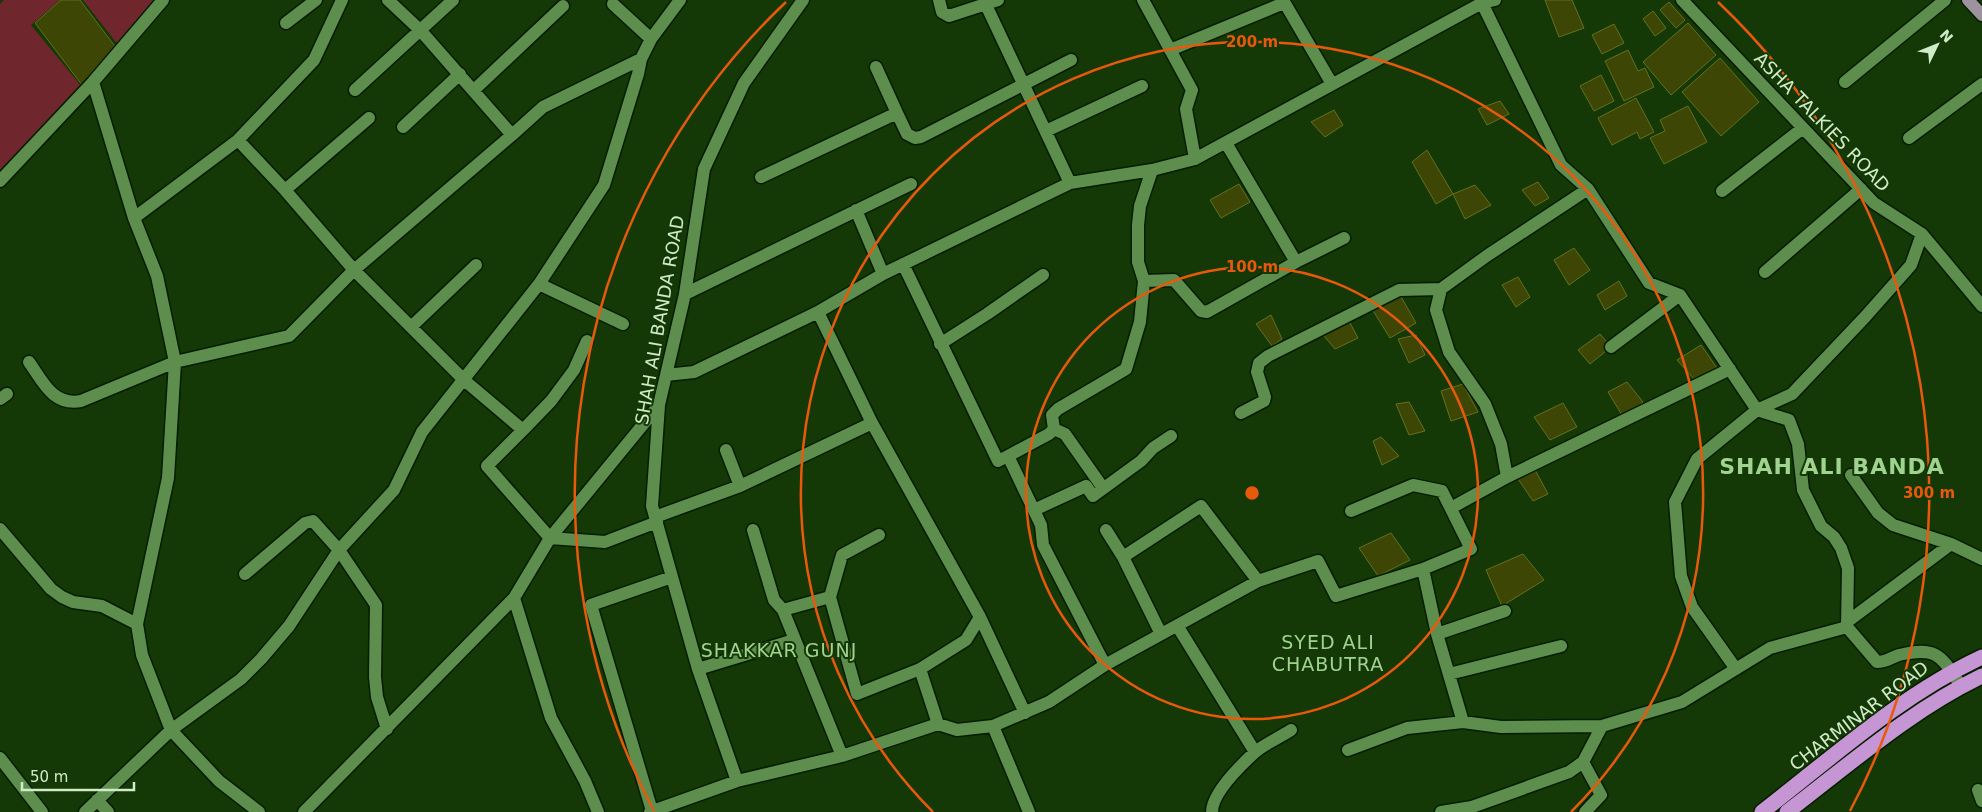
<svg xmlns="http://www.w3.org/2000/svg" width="1982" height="812" font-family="'DejaVu Sans',sans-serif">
<rect width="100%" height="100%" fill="#143806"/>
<path fill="#6f272d" d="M4,0H60L31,25L81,86L0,170V4Z
M83,0H156L119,46Z"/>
<path fill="#3d4604" stroke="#64711e" d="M61,0H80L117,49L82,85L35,23Z
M1545,0H1572L1584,28L1559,37Z
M1669,2L1685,20L1676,28L1660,10Z
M1653,11L1666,28L1655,36L1643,19Z
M1688,23L1716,55L1671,95L1643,62Z
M1614,24L1624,43L1602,54L1592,35Z
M1628,50L1638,71L1645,68L1654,87L1624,101L1605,61Z
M1720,58L1759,102L1721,136L1682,92Z
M1601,75L1614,101L1594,111L1580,86Z
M1636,98L1654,132L1640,139L1637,132L1612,145L1598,118Z
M1500,101L1509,114L1487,125L1478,109Z
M1688,106L1707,142L1664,164L1650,138L1665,131L1660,120Z
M1334,110L1343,125L1325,137L1311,122Z
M1427,150L1453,194L1436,204L1412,162Z
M1538,182L1549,198L1535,206L1522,190Z
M1239,184L1250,202L1221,218L1210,200Z
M1475,185L1491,205L1465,219L1453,194Z
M1574,248L1590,270L1569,285L1554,260Z
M1518,277L1530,297L1516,307L1502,285Z
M1619,281L1627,296L1605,310L1597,295Z
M1400,295L1416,323L1390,338L1372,309Z
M1271,315L1282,339L1272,346L1256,324Z
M1349,321L1358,338L1335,349L1319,330L1345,324Z
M1600,334L1611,347L1590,364L1578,350Z
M1416,335L1425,355L1409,363L1398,339Z
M1701,345L1717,368L1694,379L1677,360Z
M1627,382L1643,402L1625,420L1608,392Z
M1463,384L1478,412L1451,421L1441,391Z
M1409,402L1425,431L1409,435L1396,404Z
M1563,403L1577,427L1550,440L1534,417Z
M1381,437L1399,456L1382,465L1373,441Z
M1534,468L1548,494L1533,501L1516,476Z
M1391,533L1410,560L1378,576L1359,548Z
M1523,554L1544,580L1502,606L1486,570Z"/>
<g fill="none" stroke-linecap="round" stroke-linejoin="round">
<g stroke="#051d00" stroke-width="15">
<path id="street" d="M388,0L421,31L512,135
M939,0L942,12L949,16L998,0
M1143,0L1192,90L1186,109L1195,159
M1283,0L1332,84
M1682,0L1874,203L1922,234L1982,306
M1482,3L1561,165L1588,189L1649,283L1680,295L1757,410L1789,420L1798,444L1803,490L1821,526L1834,537L1841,548L1848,568L1847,627L1877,662C1886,662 1890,658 1899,655C1938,646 1941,656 1961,686
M613,4L651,39
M986,5L1070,183
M286,23L316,0
M1170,50L1284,3
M876,67L897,113
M93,82L134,218L157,276L175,362L168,478L137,624L142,655L171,730L219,781L259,812
M1845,82L1945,0
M355,90L453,0
M474,90L563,6
M403,127L460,74
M1046,131L1142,86
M1909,138L1982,84
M238,140L285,190L354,270L464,380L523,430L487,466L550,538L605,542L657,522
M1226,143L1296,262
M761,177L897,113L907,134L915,138L921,137L1071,60
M0,181L93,82L163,0
M285,190L369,118
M1722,191L1803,128
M856,210L883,274
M134,218L238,140L314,60L342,0
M903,264L998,461L1008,456L1041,525L1043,545L1105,665
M1765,272L1861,189
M1144,281L1174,280L1201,311L1207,312L1296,262L1344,238
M539,284L623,324
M1441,289L1436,310L1449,352L1485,404L1501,444L1507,477
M685,294L911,184
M818,312L872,423L980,617L1025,713
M411,327L476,265
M940,344L987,314L1043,275
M1611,347L1680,295
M29,362C43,382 53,406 81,401L175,362L289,336L354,270L512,135L543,107L641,59L651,39L680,0
M666,375L694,372L818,312L883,274L1070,183L1152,170L1195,159L1482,3L1495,0
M0,399L7,394
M1241,413L1264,401L1265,397L1257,372L1259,363L1268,356L1399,290L1441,289L1488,255L1588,189
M1054,429L1065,434L1103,488
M523,430L551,401L574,370L587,341
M726,450L740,486
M1008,456L1049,434L1054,429L1052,415L1058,409L1126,369L1140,322L1144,281L1138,262V225L1140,206L1152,170
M1851,475L1878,513L1893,525L1951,544L1982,559
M1451,508L1507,477L1730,369
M1034,510L1086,486L1093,496L1141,461L1153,448L1171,436
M655,517L740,486L872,423
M0,529L51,589L62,597L73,602L102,606L137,624
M753,530L774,600L783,610L842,756
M1106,530L1123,557L1161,634
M1123,557L1201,506L1258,581
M1423,569L1437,634L1463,722
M245,574L305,523L313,521L339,550L376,605L375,677L377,697L387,729
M830,597L857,694L920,669L966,640L980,617
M514,598L551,718L585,781L598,812
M783,610L830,597L842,555L879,535
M1847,622L1951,544
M1178,627L1255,752
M1437,634L1505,611
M698,669L794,640
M920,669L938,724
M1736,669L1692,607L1681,576L1675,502L1697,459L1757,410L1792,394L1865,317L1911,265L1922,234
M1449,674L1561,646
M993,726L1029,812
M1348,750L1407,728L1463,722L1501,727L1602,726L1682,702L1770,648L1847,627
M0,758L42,812
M1583,762L1601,795L1585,812
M737,781L698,669L652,506L659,405L685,294L704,169L744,83L803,0
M1978,790L1982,801
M97,800L108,812
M652,811L591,605L672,577
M85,812L171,730L241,679L261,659L289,626L339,550L394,490L422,432L539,284L604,185L638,74L641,59
M304,812L514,598L550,538L659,405
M650,812L737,781L842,756L938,724L957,730L993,726L1049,702L1105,665L1258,581L1318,561L1336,596L1423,569L1471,549L1442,491L1413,485L1351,511
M1212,812C1212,793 1240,766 1254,753C1264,744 1279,738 1291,730
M1441,812L1472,807L1569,772L1583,762L1602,726"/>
</g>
<g stroke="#051d00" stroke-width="15">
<path id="primary" d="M1968,0L1982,15"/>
</g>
<g stroke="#051d00" stroke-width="18">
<path id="highway" d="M1762,812C1833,757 1901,695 1982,657
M1787,812C1850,764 1911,710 1982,676"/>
</g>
<use href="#street" stroke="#5e8e4e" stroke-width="12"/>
<use href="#primary" stroke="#9c939e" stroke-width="12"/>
<use href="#highway" stroke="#c596d3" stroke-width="15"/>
</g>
<g fill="none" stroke="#e8590c" stroke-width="2.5">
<circle cx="1252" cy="493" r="226"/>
<path d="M933 812A451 451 0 1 1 1571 812"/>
<path d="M654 811A677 677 0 0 1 786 2M1718 2A677 677 0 0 1 1850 811"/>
</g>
<g text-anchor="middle" stroke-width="4" stroke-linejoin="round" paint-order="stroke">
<g font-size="18" fill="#d0ebc8" stroke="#143806">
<text transform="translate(1822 122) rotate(46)" y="6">ASHA TALKIES ROAD</text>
<text transform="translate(660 320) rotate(-80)" y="6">SHAH ALI BANDA ROAD</text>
<text transform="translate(1859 716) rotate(-37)" y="6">CHARMINAR ROAD</text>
</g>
<g font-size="19" letter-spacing="1" fill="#a0d38f" stroke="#143806">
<text x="1328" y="649">SYED ALI<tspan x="1328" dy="22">CHABUTRA</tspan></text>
<text x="779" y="657">SHAKKAR GUNJ</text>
</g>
<g font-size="22" font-weight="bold" letter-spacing="1" fill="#a0d38f" stroke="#143806">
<text x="1832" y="474">SHAH ALI BANDA</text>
</g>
</g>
<circle cx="1252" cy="493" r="8" fill="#e8590c" stroke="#143806" stroke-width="2.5"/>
<g font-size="15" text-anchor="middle" font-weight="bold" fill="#e8590c" stroke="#143806" stroke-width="4" stroke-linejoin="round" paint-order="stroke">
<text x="1252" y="47">200 m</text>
<text x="1252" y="272">100 m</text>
<text x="1929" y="498">300 m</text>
</g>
<g transform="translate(1937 45) rotate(47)" stroke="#143806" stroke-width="4" paint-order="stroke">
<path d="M0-4L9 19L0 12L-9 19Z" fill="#d0ebc8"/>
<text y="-8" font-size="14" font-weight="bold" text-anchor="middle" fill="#d0ebc8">N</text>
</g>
<path d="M22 782v8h112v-8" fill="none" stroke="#d0ebc8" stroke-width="2.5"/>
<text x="30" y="782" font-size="15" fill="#d0ebc8" stroke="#143806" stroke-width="4" paint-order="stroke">50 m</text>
</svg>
